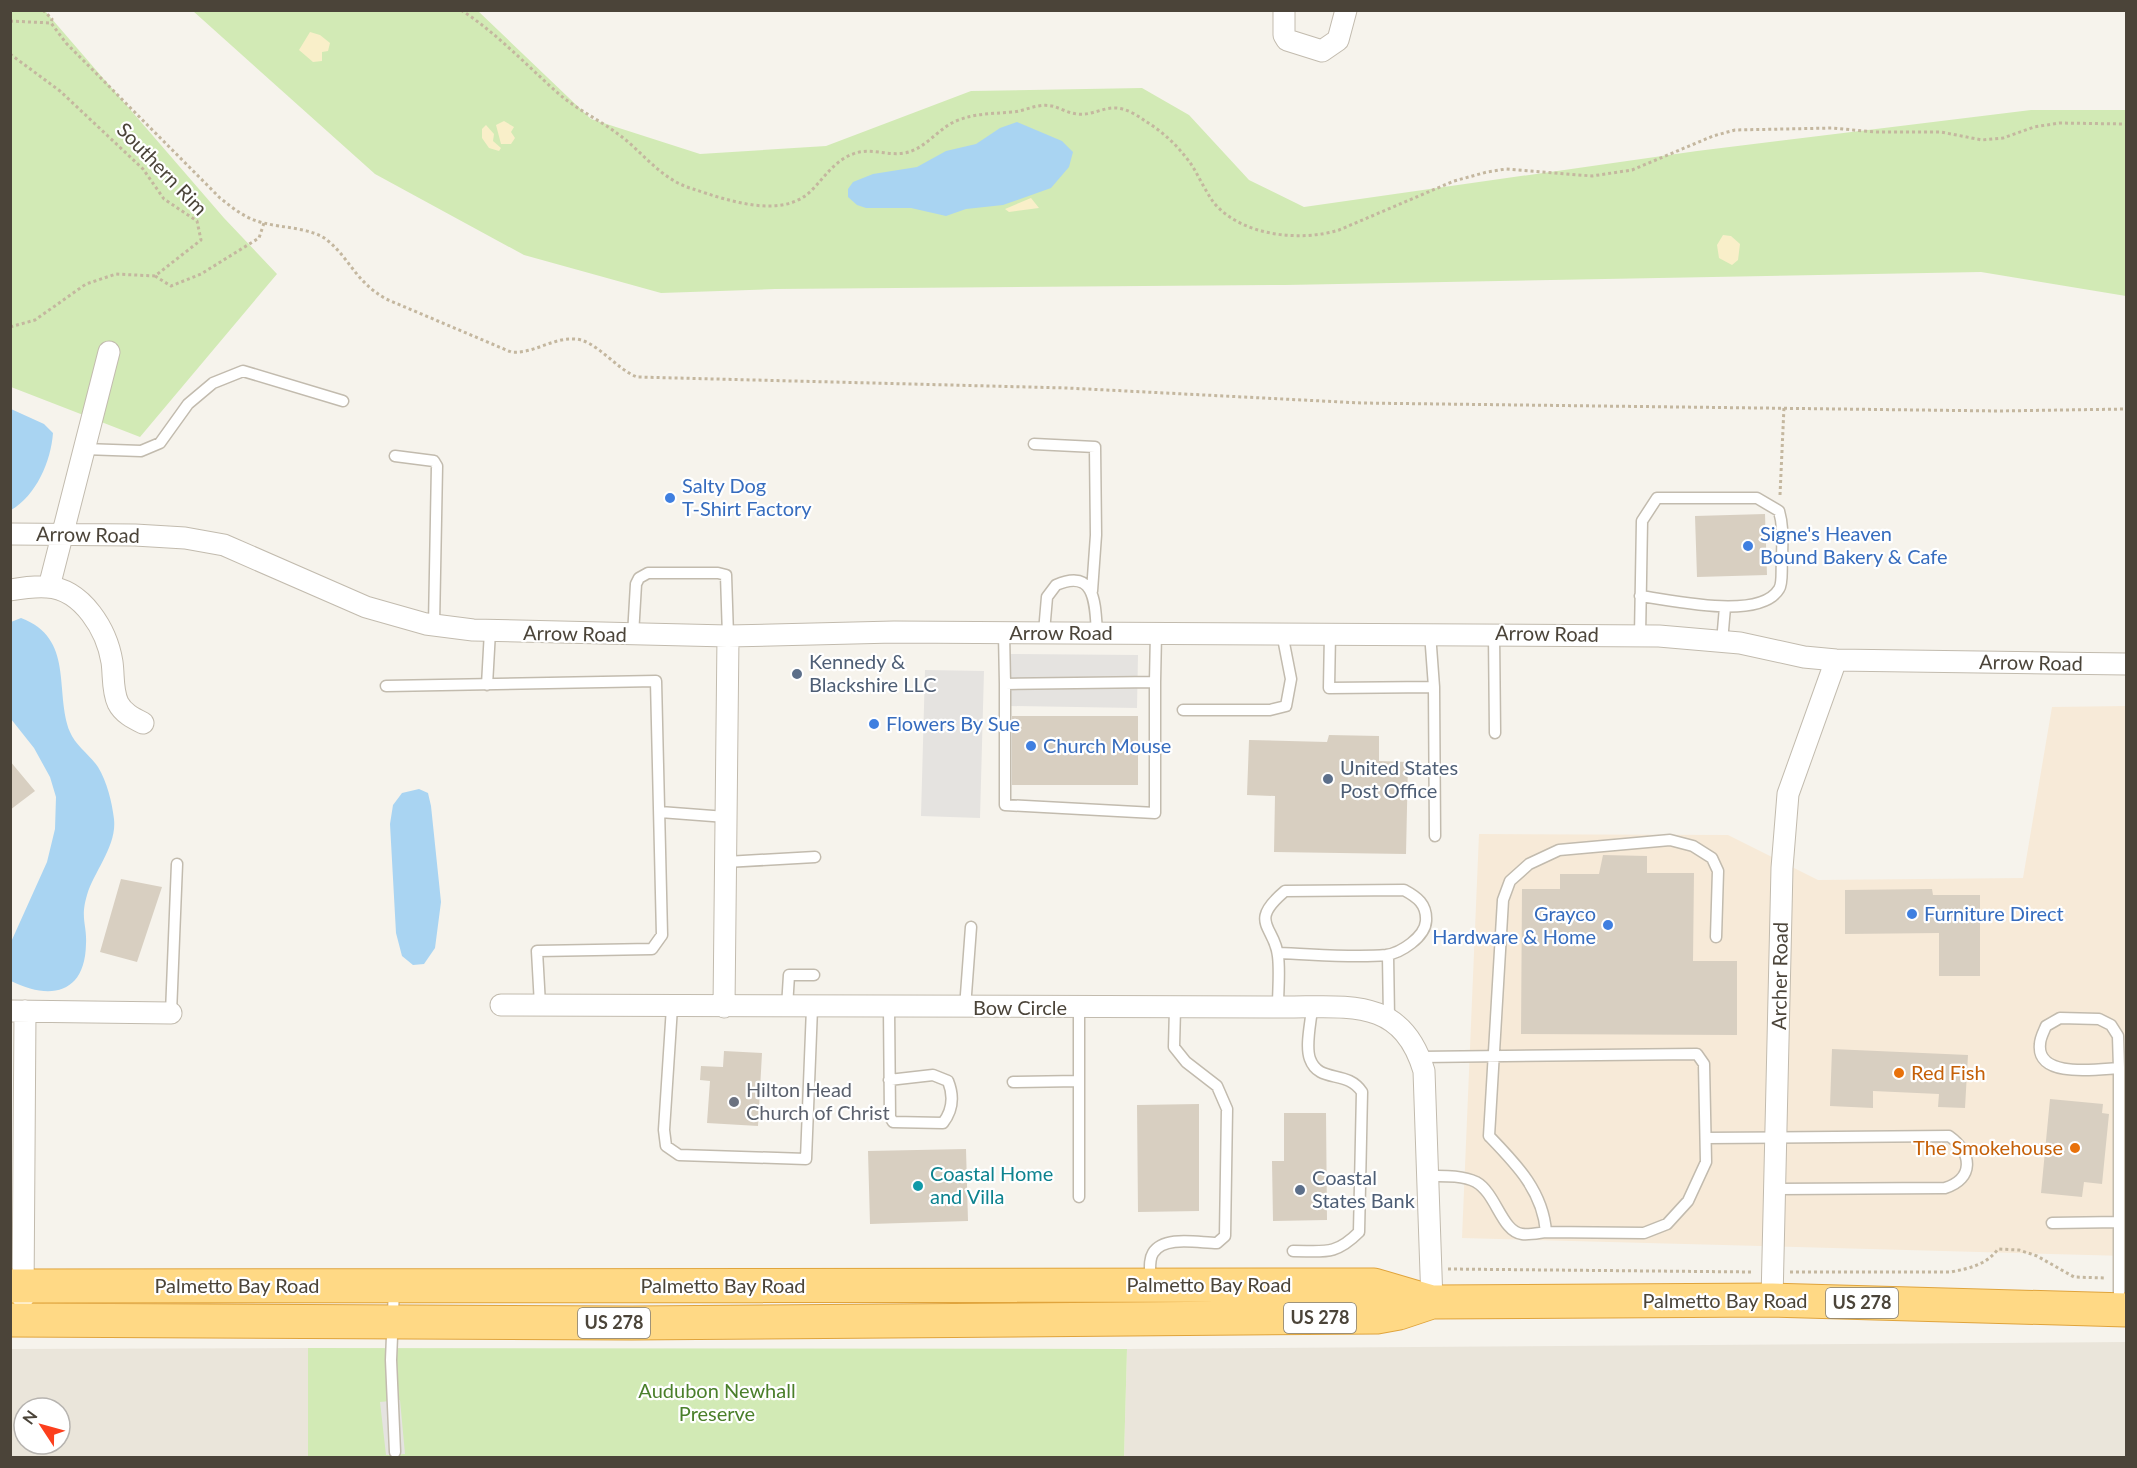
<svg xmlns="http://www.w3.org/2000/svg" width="2137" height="1468" font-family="Lato,sans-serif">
<rect width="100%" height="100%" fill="#f6f3ec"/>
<path fill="#eae5da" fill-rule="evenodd" d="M2126,1342V1457L1124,1458L1127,1349Z
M308,1348V1457H11L10,1349ZM24,1408H60V1444H24Z"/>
<path fill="#f7ead8" d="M2126,706V1256L1462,1238L1479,834L1728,835L1818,880L2023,878L2052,707Z"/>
<path fill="#d2eab5" d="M10,11H45L224,218L277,274L140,437L11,387Z
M193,11H478L591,119L700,154L826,146L971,91L1142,88L1189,115L1249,180L1304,207L1697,151L2031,110H2126V296L1981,272L1285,285L775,289L661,293L524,255L375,174Z
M308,1348L1127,1349L1124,1457L308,1458Z"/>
<path fill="#f9efc9" d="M310,32L320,35L330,43L328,51L322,52V61L313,62L299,50Z
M504,121L514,127L511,132L515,138L511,144H501L496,125Z
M486,125L494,134L493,141L501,148L499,151L489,148L482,138V129Z
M1031,198L1039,208L1009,212L1005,209Z
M1723,235L1731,236L1740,244L1738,260L1732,265L1719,258L1717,245Z"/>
<path fill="#e5e3e0" d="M1011,654L1138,655L1137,708L1010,706Z
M925,670L984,671L980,818L921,816Z
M400,1400L405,1454L386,1455L380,1402Z"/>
<path fill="#a9d4f2" d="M1017,122L1062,141L1073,152L1069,167L1051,188L1003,205L966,209L946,216L911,208H866L857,205L848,197V189L853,182L873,174L917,167L946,151L976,144L1000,128Z
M11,409L44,424L53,433C51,461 36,496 11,510Z
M21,618C75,638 54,692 70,732C75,745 90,755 98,767C107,782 112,802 114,819C117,846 94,871 87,895C80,919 87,924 86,944C85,995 49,1000 11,981V942L47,862L55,829L56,797L50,777L34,748L11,719V622Z
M419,789L428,793L431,806L441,902L435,948L424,964L413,965L402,956L396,933L390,824L393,805L402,793Z"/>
<path fill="#d8cfc1" d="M1765,514L1767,575L1697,577L1695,516Z
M1012,716H1138V785H1012Z
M1329,735L1379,736V761L1408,762L1406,854L1274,852L1275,796L1247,795L1249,740L1327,742Z
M10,761L35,791L10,810Z
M1603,855L1647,856V873H1694L1693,961H1737V1035L1521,1034L1522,889H1560V874H1599Z
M121,879L162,887L137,962L100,952Z
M1932,889L1933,895H1980V976H1939V933L1845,934V890Z
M1832,1049L1968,1055L1965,1108L1938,1107L1939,1094L1873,1091V1108L1830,1106Z
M724,1051L762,1053L758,1126L707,1123L710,1081L700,1080L701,1066L723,1067Z
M2050,1099L2103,1104L2102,1113L2109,1114L2102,1184L2084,1182L2082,1197L2041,1193Z
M1199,1104V1211L1138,1212L1137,1105Z
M1284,1113H1326L1327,1220L1273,1221L1272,1161H1284Z
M966,1149L968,1221L870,1224L868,1151Z"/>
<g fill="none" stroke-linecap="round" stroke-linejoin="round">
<g stroke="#c2bbae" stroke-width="13">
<path id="service" d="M1034,444L1095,447L1096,535L1092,591
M84,449L141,451L160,443L188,404L213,383L243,371L343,401
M395,456L434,461L437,466L434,625
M1044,632L1047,597L1056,585C1096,568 1095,604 1097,633
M1004,633L1005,684L1155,682L1156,633
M1330,633L1329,688L1434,687L1435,836
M1430,633L1434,687
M1494,634L1495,733
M633,635L636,584L639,578L648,573H718L726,575L728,636
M1640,636L1642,521L1657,498H1757L1779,511C1784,528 1782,544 1782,562C1781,570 1783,583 1779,589C1760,621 1672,600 1640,596
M1722,642L1725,607
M1005,684V805L1155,813V682
M487,685L490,631
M386,686L656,681L662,935L652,949L537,951L540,1005
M1183,710H1270L1286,706L1291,679L1282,633
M660,812L726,817
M726,862L815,857
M1388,955L1389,1018
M672,1007L664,1130L666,1146L679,1155L806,1159L812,1008
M787,1007L789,975H814
M1278,1007C1278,990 1280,972 1278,956C1275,926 1247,923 1285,891L1404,890C1417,897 1427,904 1426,921C1425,937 1401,953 1386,955C1351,958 1313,954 1278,953
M889,1008L890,1117L893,1122L943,1123C953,1110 954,1096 948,1081L933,1075L889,1080
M965,1008L971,927
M1079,1008V1197
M171,1013L177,864
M1420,1057L1697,1054L1704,1064L1706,1162L1688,1201L1667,1224L1644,1233L1546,1232C1543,1191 1516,1164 1489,1136L1503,900L1510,881L1529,864L1559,850L1670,840L1693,846L1712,858L1718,871L1716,937
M2119,1068C2098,1069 2036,1079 2040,1044C2040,1038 2044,1031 2046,1026L2060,1018L2099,1019L2111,1025L2118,1036L2119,1068V1306
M1013,1082L1079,1081
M1706,1138L1949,1136C1973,1153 1974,1179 1945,1188L1775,1189
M1429,1176C1443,1176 1462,1175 1476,1182C1496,1193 1502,1232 1522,1234C1529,1235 1538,1233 1546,1232
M2052,1223L2119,1222
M1293,1251C1324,1251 1335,1256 1359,1232L1362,1092C1347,1069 1319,1084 1310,1059C1305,1046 1311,1022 1312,1008
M1150,1282C1151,1273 1148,1261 1153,1253C1164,1235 1199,1243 1217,1243L1225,1236L1227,1109L1217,1086L1186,1062L1174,1047L1175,1008
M394,1289L391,1360L395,1452"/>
</g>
<g stroke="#c2bbae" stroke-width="23">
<path id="minor" d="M1284,10V35L1287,40L1322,51L1338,40L1346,10
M10,534L135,535L185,538L224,545L366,607L426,624L473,630L728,636L894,632L1659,636L1740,643L1804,657L1836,660L2126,664
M49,587L109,352
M10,590C22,588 36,586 47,587C83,589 107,631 112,662C114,676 112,690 118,703C123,713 133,718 143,723
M501,1005L1278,1007C1344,1008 1401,994 1424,1071L1432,1302
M724,1007L728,636
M11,1011L171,1013
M23,1298L25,1011
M1772,1300L1782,868L1788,794L1836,660"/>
</g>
<g stroke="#e0a43c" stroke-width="35">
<path id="trunk" d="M10,1286L1374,1285L1432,1302
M10,1320L632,1323L1377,1317L1399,1313L1432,1302L1772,1300L2126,1310"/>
</g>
<path stroke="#c4b79f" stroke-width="3" stroke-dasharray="3 3" stroke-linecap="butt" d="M43,10L52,19L51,23
M461,10C498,34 526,65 559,94C580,112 606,123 627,141C648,159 665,181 693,189C727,200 781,220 811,191C825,177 834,161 853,154C869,147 887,156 904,153C925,150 937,129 956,121C975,113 992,114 1012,112C1026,111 1037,103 1052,106C1060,108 1068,113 1077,114C1091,116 1103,107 1117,108C1127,109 1137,115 1145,121C1164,132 1181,149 1193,167C1200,179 1206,192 1214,203C1242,236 1300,242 1339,230L1454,181L1487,172L1506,169L1592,176L1632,170L1713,136L1735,130L1832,128L1875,132H1941L1982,140L2003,138L2034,127L2059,123L2126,124
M10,21L51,23L66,43L220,198C234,209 246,219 264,223C283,228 312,228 327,240C351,260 355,281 386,299L511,352C534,354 551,338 574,339C595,339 616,369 637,377L1067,388L1361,403L1998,411L2126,409
M10,54L60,91L143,169L164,199L197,221L201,240L155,276L116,274L86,284L35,320L10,327
M155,276L171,286L201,274L259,238L264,223
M1780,495L1784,407
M1448,1269L1753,1272
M1790,1272H1951C1970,1268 1986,1265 1998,1249L2019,1250L2037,1256L2074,1277L2105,1278"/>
<use href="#service" stroke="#fff" stroke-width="10"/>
<use href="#minor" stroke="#fff" stroke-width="21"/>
<use href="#trunk" stroke="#ffd985" stroke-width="33"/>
</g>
<g fill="#3f7fe0" stroke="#fff" stroke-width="2">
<circle cx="670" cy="498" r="6"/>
<circle cx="1748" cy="546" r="6"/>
<circle cx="874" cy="724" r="6"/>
<circle cx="1031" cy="746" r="6"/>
<circle cx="1912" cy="914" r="6"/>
<circle cx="1608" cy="925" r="6"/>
</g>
<g fill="#5c6f8a" stroke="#fff" stroke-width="2">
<circle cx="797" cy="674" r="6"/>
<circle cx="1328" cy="779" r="6"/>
<circle cx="1300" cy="1190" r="6"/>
</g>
<g fill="#e8710a" stroke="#fff" stroke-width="2">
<circle cx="1899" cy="1073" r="6"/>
<circle cx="2075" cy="1148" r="6"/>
</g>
<circle fill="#6b7280" stroke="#fff" stroke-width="2" cx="734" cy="1102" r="6"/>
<circle fill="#0f9aa8" stroke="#fff" stroke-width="2" cx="918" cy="1186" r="6"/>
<g text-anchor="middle" stroke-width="4.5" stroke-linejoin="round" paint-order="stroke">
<g fill="#fff" stroke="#817c74" stroke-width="1.5">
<rect x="1826" y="1288" width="72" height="30" rx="4.5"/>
<rect x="1284" y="1303" width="72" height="30" rx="4.5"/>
<rect x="578" y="1308" width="72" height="30" rx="4.5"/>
</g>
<g font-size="18" font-weight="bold" fill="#4b4439">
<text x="1862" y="1309">US 278</text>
<text x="1320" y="1324">US 278</text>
<text x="614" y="1329">US 278</text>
</g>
<g font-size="20" fill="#4b4439" stroke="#fff">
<text transform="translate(162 169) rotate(46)" y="7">Southern Rim</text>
<text transform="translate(88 535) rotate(1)" y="7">Arrow Road</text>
<text x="1061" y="640">Arrow Road</text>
<text transform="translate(575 634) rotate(1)" y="7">Arrow Road</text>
<text transform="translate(1547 634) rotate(1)" y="7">Arrow Road</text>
<text transform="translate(2031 663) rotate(1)" y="7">Arrow Road</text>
<text transform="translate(1780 976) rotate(-89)" y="7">Archer Road</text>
<text x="1020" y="1015">Bow Circle</text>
<text x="1209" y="1292">Palmetto Bay Road</text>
<text x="237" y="1293">Palmetto Bay Road</text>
<text x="723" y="1293">Palmetto Bay Road</text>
<text x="1725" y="1308">Palmetto Bay Road</text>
</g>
<g font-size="20" fill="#366cbe" stroke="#fff" text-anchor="start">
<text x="682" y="493">Salty Dog<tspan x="682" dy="23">T-Shirt Factory</tspan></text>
<text x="1760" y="541">Signe's Heaven<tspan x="1760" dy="23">Bound Bakery &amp; Cafe</tspan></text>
<text x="886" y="731">Flowers By Sue</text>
<text x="1043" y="753">Church Mouse</text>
<text x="1596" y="921" text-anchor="end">Grayco<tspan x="1596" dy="23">Hardware &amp; Home</tspan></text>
<text x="1924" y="921">Furniture Direct</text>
</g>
<g font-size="20" fill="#4e5e75" stroke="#fff" text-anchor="start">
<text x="809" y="669">Kennedy &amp;<tspan x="809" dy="23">Blackshire LLC</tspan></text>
<text x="1340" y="775">United States<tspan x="1340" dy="23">Post Office</tspan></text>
<text x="1312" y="1185">Coastal<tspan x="1312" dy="23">States Bank</tspan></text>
</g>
<g font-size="20" fill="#c56008" stroke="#fff" text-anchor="start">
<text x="1911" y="1080">Red Fish</text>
<text x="2063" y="1155" text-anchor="end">The Smokehouse</text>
</g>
<g font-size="20" fill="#5b616d" stroke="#fff" text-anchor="start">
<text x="746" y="1097">Hilton Head<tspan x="746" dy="23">Church of Christ</tspan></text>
</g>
<g font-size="20" fill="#0d838f" stroke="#fff" text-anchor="start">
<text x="930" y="1181">Coastal Home<tspan x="930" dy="23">and Villa</tspan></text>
</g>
<g font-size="20" fill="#4a7f2a" stroke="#fff">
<text x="717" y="1398">Audubon Newhall<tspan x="717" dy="23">Preserve</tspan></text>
</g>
</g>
<rect width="2137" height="1468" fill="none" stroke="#4b4439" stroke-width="24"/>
<g transform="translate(42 1426) rotate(306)"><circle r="28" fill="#ffffff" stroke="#b7b4b0" stroke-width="1.5"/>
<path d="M0-4.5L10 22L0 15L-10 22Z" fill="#fc3f1d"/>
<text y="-9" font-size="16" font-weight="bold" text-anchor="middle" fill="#4b4439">N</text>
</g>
</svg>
